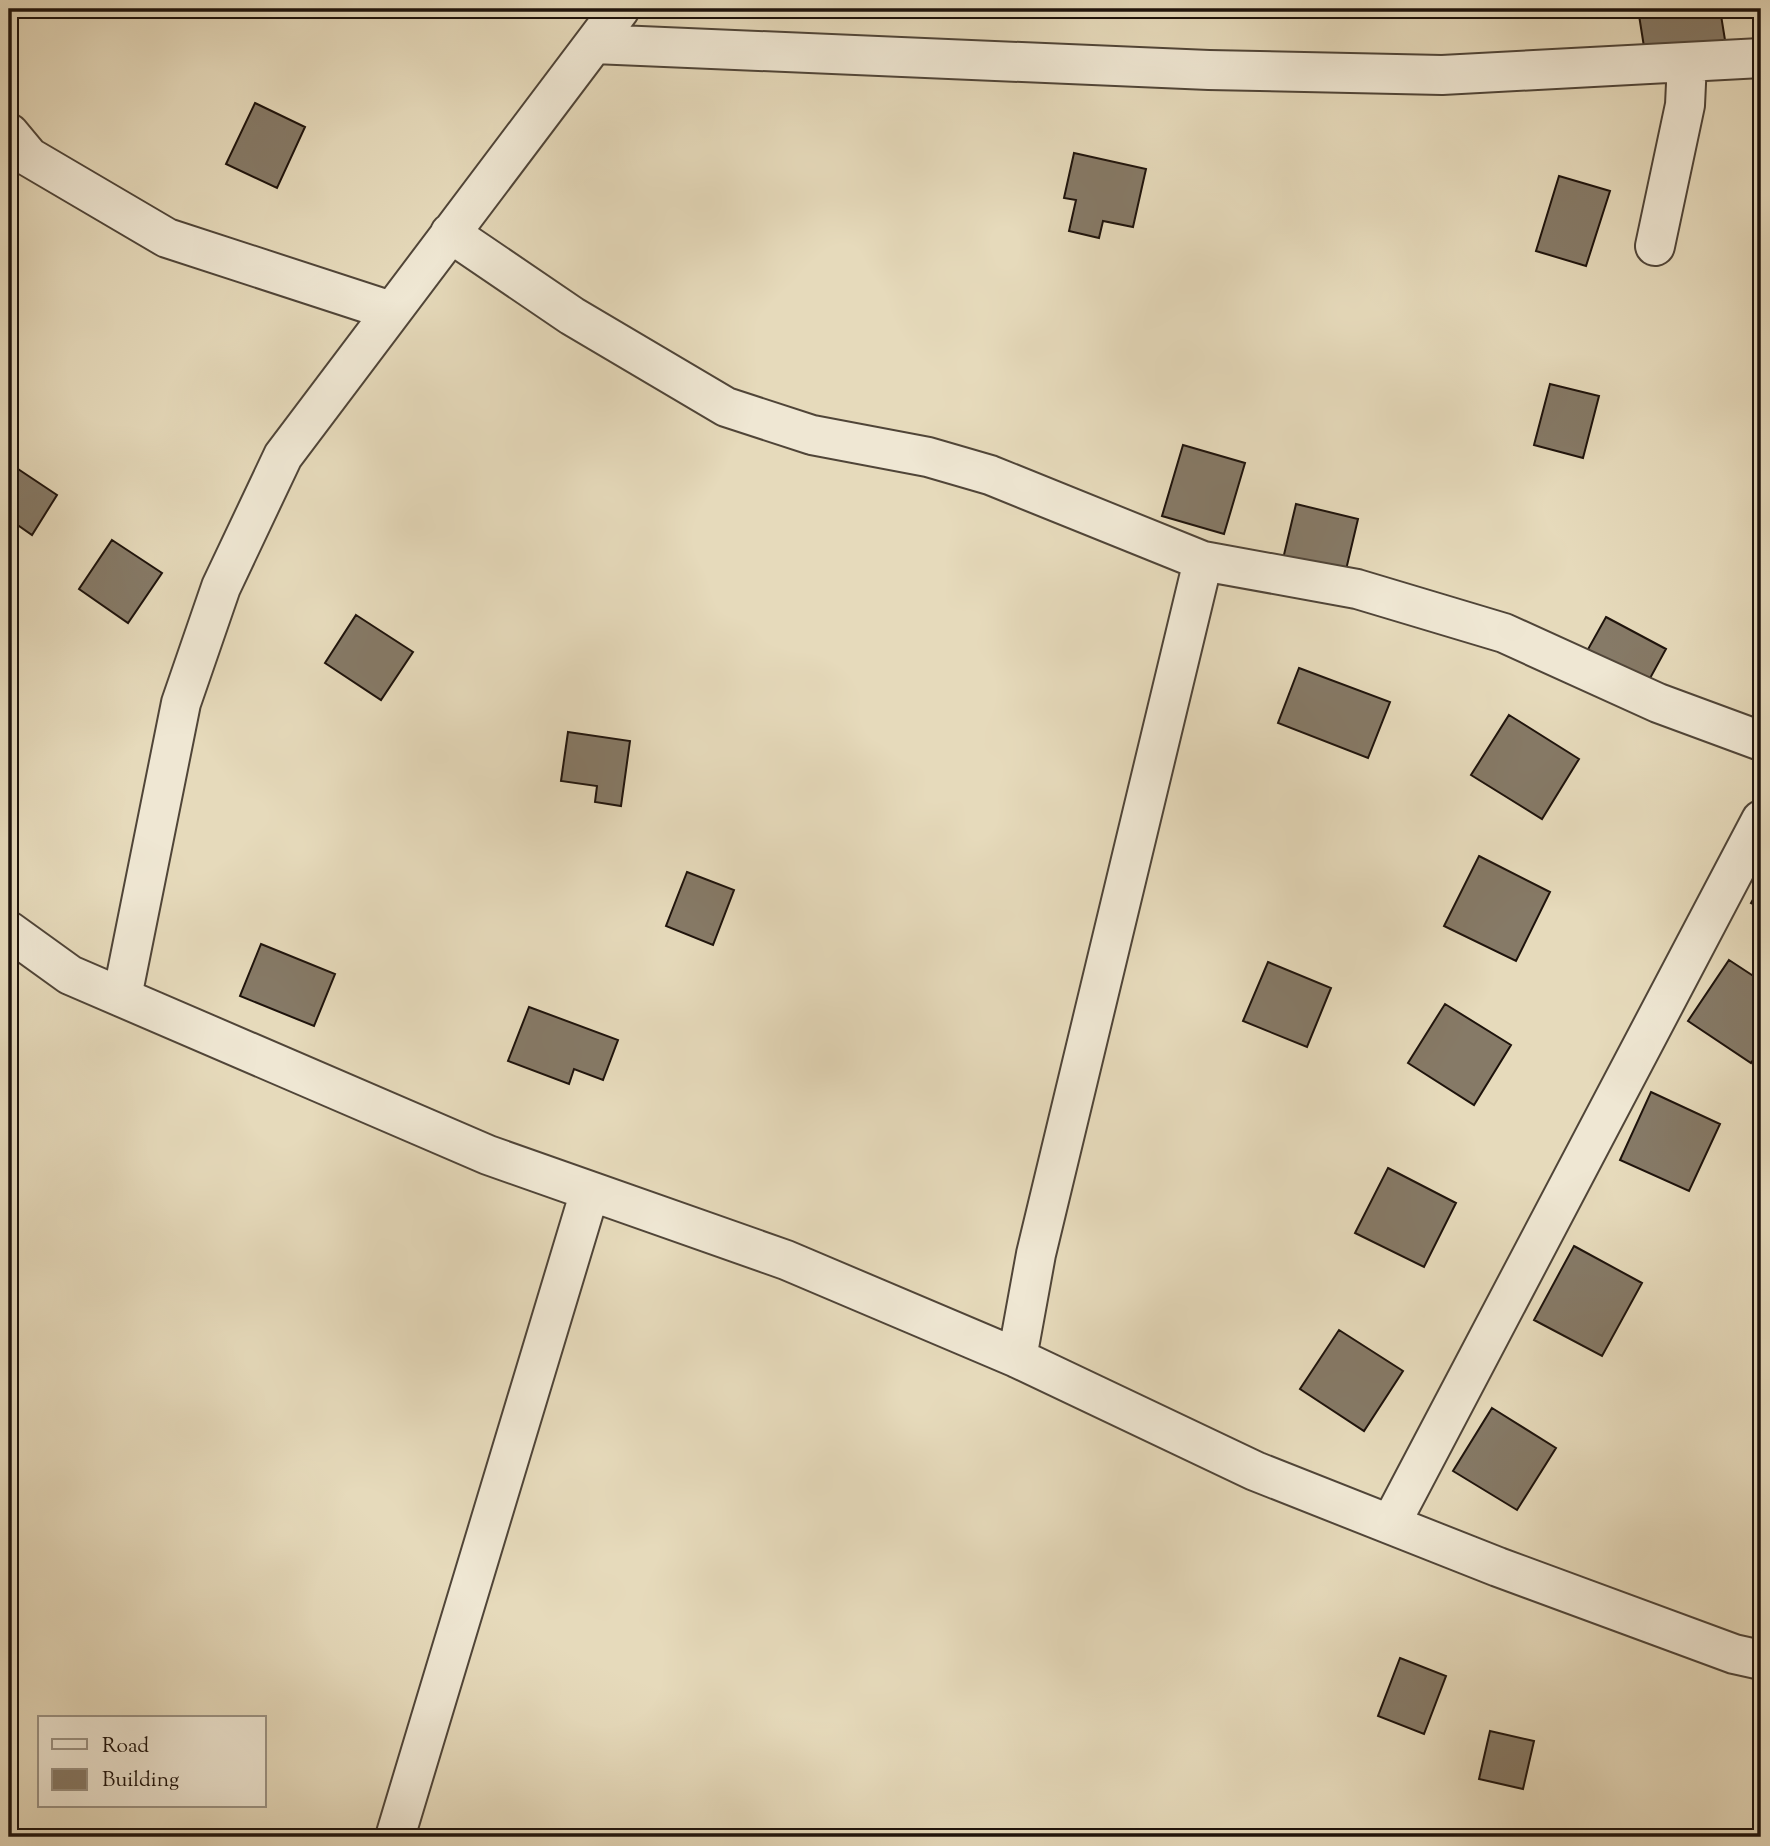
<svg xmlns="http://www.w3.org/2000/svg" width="1770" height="1846" font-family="'Sorts Mill Goudy',serif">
<rect width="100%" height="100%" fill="#e6dabb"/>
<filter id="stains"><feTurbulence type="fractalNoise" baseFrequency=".00286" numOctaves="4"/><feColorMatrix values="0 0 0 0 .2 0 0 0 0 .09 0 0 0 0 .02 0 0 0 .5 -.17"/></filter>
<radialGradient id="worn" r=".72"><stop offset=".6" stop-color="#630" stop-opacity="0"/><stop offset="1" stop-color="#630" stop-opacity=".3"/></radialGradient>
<path fill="#867a67" stroke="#1e130c" stroke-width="2" d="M1638,9H1720L1725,40L1645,53Z
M255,103L305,127L277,188L226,164Z
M1074,153L1146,169L1133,227L1103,221L1099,238L1069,231L1076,200L1064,198Z
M1559,176L1610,191L1586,266L1536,251Z
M1550,384L1599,396L1583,458L1534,445Z
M1183,445L1245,463L1224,534L1162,516Z
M9,463L57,495L32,535L9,519Z
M1296,504L1358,519L1345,574L1283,559Z
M112,540L162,573L128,623L79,589Z
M356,615L413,652L381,700L325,663Z
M1606,617L1666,649L1642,693L1582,660Z
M1299,668L1390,702L1368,758L1278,723Z
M1509,715L1579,759L1542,819L1471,775Z
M568,732L630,741L621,806L595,802L597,786L561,781Z
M1479,856L1550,892L1516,961L1444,926Z
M687,872L734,890L713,945L666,926Z
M1761,885V908L1751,903Z
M261,944L335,974L314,1026L240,996Z
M1729,960L1761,981V1048L1751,1063L1688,1021Z
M1268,962L1331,988L1307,1047L1243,1021Z
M1445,1004L1511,1045L1474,1105L1408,1063Z
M529,1007L618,1040L603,1080L574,1069L569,1084L508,1061Z
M1651,1092L1720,1124L1689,1191L1620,1160Z
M1388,1168L1456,1203L1424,1267L1355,1233Z
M1574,1246L1642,1283L1602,1356L1534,1320Z
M1339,1330L1403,1371L1364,1431L1300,1389Z
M1492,1408L1556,1448L1517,1510L1453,1471Z
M1400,1658L1446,1676L1424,1734L1378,1716Z
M1490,1731L1534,1741L1523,1789L1479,1779Z"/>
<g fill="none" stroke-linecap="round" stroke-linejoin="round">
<g stroke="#504538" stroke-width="42">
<path id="minor" d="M594,44L1209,70L1442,75L1761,58
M9,133L29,157L167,238L391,311
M450,233L572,316L726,407L812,435L928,457L990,475L1203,561L1357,589L1504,633L1658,703L1761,741
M1655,246L1685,105L1687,62
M9,931L70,975L488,1155L786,1260L1017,1358L1255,1471L1498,1567L1734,1654L1761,1660
M122,997L181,703L221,587L283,456L620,9
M1017,1358L1036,1254L1203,561
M1391,1523L1761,820
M395,1837L590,1191"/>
</g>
<use href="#minor" stroke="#efe7d3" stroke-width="38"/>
</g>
<rect width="1770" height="1846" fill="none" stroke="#e6dabb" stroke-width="35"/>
<rect x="10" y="10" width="1749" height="1825" fill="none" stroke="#1e130c" stroke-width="3.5"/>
<rect x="18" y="18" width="1735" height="1811" fill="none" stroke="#1e130c" stroke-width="2"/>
<rect x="38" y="1716" width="228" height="91" fill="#efe7d3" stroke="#9b9283" stroke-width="2"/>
<rect x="52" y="1739" width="35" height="10" fill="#efe7d3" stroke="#9b9283" stroke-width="2"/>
<text x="102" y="1752" font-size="21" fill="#1e130c">Road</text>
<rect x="52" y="1769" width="35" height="21" fill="#867a67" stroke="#9b9283" stroke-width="2"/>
<text x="102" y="1786" font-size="21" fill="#1e130c">Building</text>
<rect width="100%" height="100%" filter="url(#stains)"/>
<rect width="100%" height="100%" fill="url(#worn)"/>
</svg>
